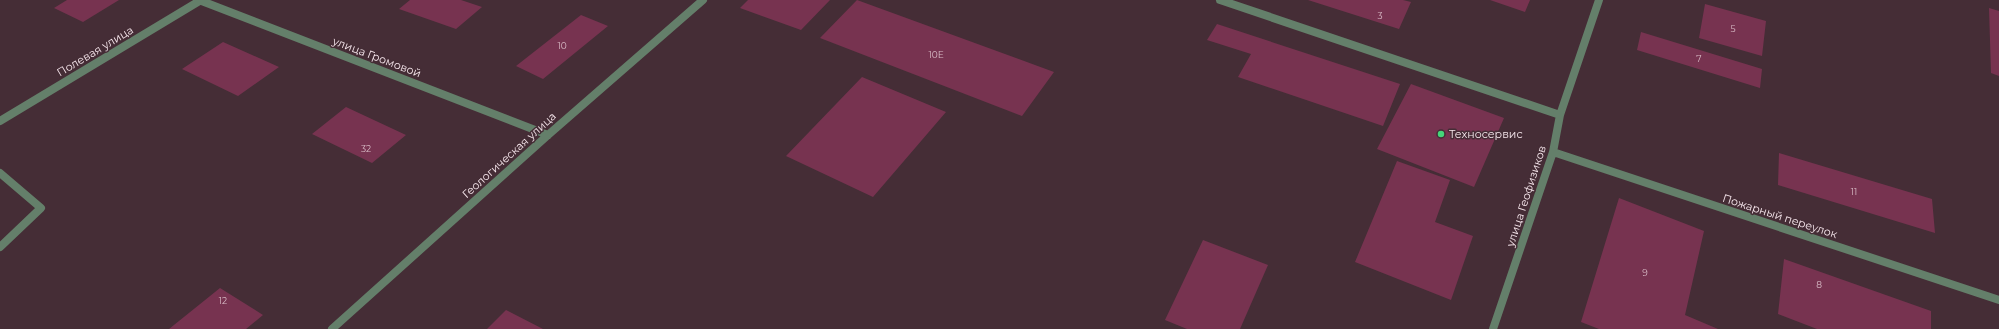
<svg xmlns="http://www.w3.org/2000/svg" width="1999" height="329" font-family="Montserrat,sans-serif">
<rect width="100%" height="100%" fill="#452d36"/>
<path fill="#773350" d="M67,0H119L83,22L54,8Z
M410,0H461L482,7L456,29L399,9Z
M748,0H830L801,30L740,8Z
M857,0L1054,72L1022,116L820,38Z
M1308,0H1403L1411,2L1399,29Z
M1490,0H1530L1525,12Z
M1705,4L1766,21L1762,56L1699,38Z
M1989,8L1999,11V76L1991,73Z
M581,15L608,26L543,79L516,66Z
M1217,24L1400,84L1383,126L1238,77L1251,54L1207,40Z
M1641,32L1762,69L1760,88L1637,50Z
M223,42L279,67L238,96L182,69Z
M862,77L946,112L873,197L786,156Z
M1411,84L1504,118L1474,187L1377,149Z
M346,107L406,135L372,163L312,134Z
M1779,153L1932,199L1935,233L1778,185Z
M1397,161L1450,180L1435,222L1473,236L1451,300L1355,262Z
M1619,198L1704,231L1685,315L1718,329H1599L1581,322Z
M1203,240L1268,265L1240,329H1187L1165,320Z
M1784,259L1931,311V329H1817L1778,314Z
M220,288L263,315L246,329H169Z
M506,310L543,329H487Z"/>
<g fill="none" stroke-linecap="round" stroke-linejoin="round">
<path stroke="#647f6a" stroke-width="8" d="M0,173L41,208L0,247"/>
<path stroke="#647f6a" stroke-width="8" d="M199,0L548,135
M1220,0L1560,115
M0,121L201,0
M1553,152L1999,300
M332,329L548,135L703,0
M1493,329L1553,152L1560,115L1599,0"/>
</g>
<circle fill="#45d77a" stroke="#452d36" stroke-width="1.5" cx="1441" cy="134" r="4"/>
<g text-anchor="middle" stroke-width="3" stroke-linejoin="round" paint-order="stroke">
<g font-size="9" fill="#d8bbc6">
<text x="1380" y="19">3</text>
<text x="1733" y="32">5</text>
<text x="562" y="49">10</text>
<text x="936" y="58">10Е</text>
<text x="1699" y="62">7</text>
<text x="366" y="152">32</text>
<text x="1854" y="195">11</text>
<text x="1645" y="276">9</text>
<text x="1819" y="288">8</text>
<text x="223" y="304">12</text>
</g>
<g font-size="11" fill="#f8e8ee" stroke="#452d36">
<text transform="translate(95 51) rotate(-31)" y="4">Полевая улица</text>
<text transform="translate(377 57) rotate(21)" y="4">улица Громовой</text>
<text transform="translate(509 155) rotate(-42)" y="4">Геологическая улица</text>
<text transform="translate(1526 196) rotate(-72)" y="4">улица Геофизиков</text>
<text transform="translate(1780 216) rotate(18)" y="4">Пожарный переулок</text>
</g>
<g font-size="11" fill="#f8e8ee" stroke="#452d36" text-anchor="start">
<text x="1449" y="138">Техносервис</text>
</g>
</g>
</svg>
